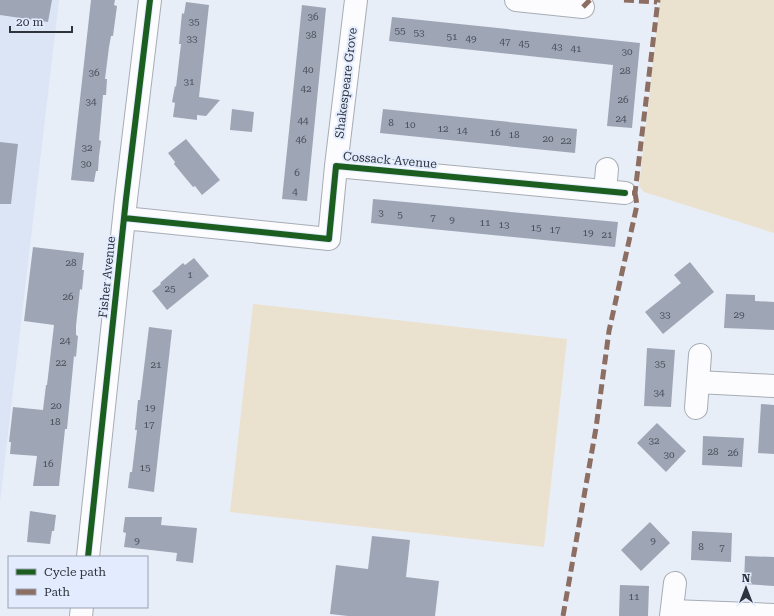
<svg xmlns="http://www.w3.org/2000/svg" width="774" height="616" font-family="'Roboto Serif',serif">
<rect width="100%" height="100%" fill="#e8eef8"/>
<path fill="#dbe5f6" d="M0,0H59L0,502Z"/>
<path fill="#eae2ce" d="M660,0H774V233L644,192L639,186Z
M253,304L567,339L544,547L230,512Z"/>
<path fill="#9ea6b6" d="M0,0H52L48,22L0,15Z
M91,0H115L114,5L117,6L113,36H111L109,47L105,79H107L106,95H103L100,129L99,140L101,141L99,156L98,171H96L94,182L71,180Z
M186,2L209,5L199,97L220,100L206,116L197,115V120L173,117L175,103L172,102L175,86L176,87L181,44H179L182,13L184,14Z
M302,5L326,8L307,201L282,199Z
M392,17L640,43L632,128L607,126L613,65L389,41Z
M232,109L254,112L252,132L230,130Z
M383,109L577,129L575,153L380,133Z
M186,139L220,180L202,195L195,186L193,187L183,175L174,164L175,162L168,153Z
M0,142L18,144L11,204H0Z
M373,199L618,222L615,247L371,223Z
M33,247L84,253L82,270H84L82,290L80,289L76,326V335L78,336L76,357L74,356L67,429H65L59,486H33L37,456L10,454L11,442H9L13,407L43,410L46,385H47L54,325L24,321Z
M194,258L209,276L167,310L152,291L161,284L160,283L183,263L185,265Z
M690,262L714,292L663,334L645,312L681,283L674,275Z
M726,294L755,295V301L774,302V330L724,328Z
M149,327L172,330L154,492L128,488L130,472H132L137,430H135L138,400H140Z
M647,348L675,350L671,407L644,406Z
M761,404L774,405V454L758,453Z
M657,423L686,451L666,472L637,443Z
M703,436L744,438L742,467L702,465Z
M30,511L56,515L54,531H52L50,544L27,542Z
M125,517H162L161,525L197,528L193,563L176,561L177,553L124,547L126,533L123,532Z
M650,522L670,543L641,571L621,550Z
M692,531L732,533L731,562L691,560Z
M372,536L410,540L406,577L439,581L435,616H348L330,614L336,565L368,569Z
M745,556L774,557V586L744,584Z
M620,585L649,586L648,616H619Z"/>
<g fill="none" stroke-linecap="round" stroke-linejoin="round">
<g stroke="#a7adb5" stroke-width="24">
<path id="street" d="M516,0L583,7
M336,166L356,0
M605,191L607,169
M124,218L329,239L336,166L625,193
M698,382L774,386
M696,408L700,355
M88,557L126,199L150,0
M672,611L774,615
M81,616L82,607
M671,616L675,583"/>
</g>
<use href="#street" stroke="#fcfcfe" stroke-width="22"/>
<path stroke="#8d6e63" stroke-width="5" stroke-dasharray="10 5" stroke-linecap="butt" d="M624,0L657,2
M583,7L590,0
M632,193H635L658,0
M563,616L596,428L609,331L637,205L635,193"/>
<g stroke="#e2ecfe" stroke-width="8">
<path id="cycleway" d="M124,218L329,239L336,166L625,193
M88,557L126,199L150,0"/>
</g>
<use href="#cycleway" stroke="#1b5e20" stroke-width="6"/>
</g>
<g text-anchor="middle" stroke-width="4" stroke-linejoin="round" paint-order="stroke">
<g font-size="10" fill="#4a505a">
<text x="313" y="20">36</text>
<text x="194" y="25">35</text>
<text x="400" y="34">55</text>
<text x="419" y="36">53</text>
<text x="311" y="38">38</text>
<text x="452" y="40">51</text>
<text x="192" y="42">33</text>
<text x="471" y="42">49</text>
<text x="505" y="45">47</text>
<text x="524" y="47">45</text>
<text x="557" y="50">43</text>
<text x="576" y="52">41</text>
<text x="627" y="55">30</text>
<text x="308" y="73">40</text>
<text x="625" y="74">28</text>
<text x="94" y="76">36</text>
<text x="189" y="85">31</text>
<text x="306" y="92">42</text>
<text x="623" y="103">26</text>
<text x="91" y="105">34</text>
<text x="621" y="122">24</text>
<text x="303" y="124">44</text>
<text x="391" y="126">8</text>
<text x="410" y="128">10</text>
<text x="443" y="132">12</text>
<text x="462" y="134">14</text>
<text x="495" y="136">16</text>
<text x="514" y="138">18</text>
<text x="548" y="142">20</text>
<text x="301" y="143">46</text>
<text x="566" y="144">22</text>
<text x="87" y="151">32</text>
<text x="86" y="167">30</text>
<text x="297" y="176">6</text>
<text x="295" y="195">4</text>
<text x="381" y="216">3</text>
<text x="400" y="218">5</text>
<text x="433" y="221">7</text>
<text x="452" y="223">9</text>
<text x="485" y="226">11</text>
<text x="504" y="228">13</text>
<text x="536" y="231">15</text>
<text x="555" y="233">17</text>
<text x="588" y="236">19</text>
<text x="607" y="238">21</text>
<text x="71" y="266">28</text>
<text x="190" y="278">1</text>
<text x="170" y="292">25</text>
<text x="68" y="300">26</text>
<text x="665" y="318">33</text>
<text x="739" y="318">29</text>
<text x="65" y="344">24</text>
<text x="61" y="366">22</text>
<text x="660" y="367">35</text>
<text x="156" y="368">21</text>
<text x="659" y="396">34</text>
<text x="56" y="409">20</text>
<text x="150" y="411">19</text>
<text x="55" y="425">18</text>
<text x="149" y="428">17</text>
<text x="654" y="444">32</text>
<text x="713" y="455">28</text>
<text x="733" y="456">26</text>
<text x="669" y="458">30</text>
<text x="48" y="467">16</text>
<text x="145" y="471">15</text>
<text x="137" y="544">9</text>
<text x="653" y="544">9</text>
<text x="701" y="550">8</text>
<text x="722" y="551">7</text>
<text x="634" y="600">11</text>
</g>
<g font-size="12" fill="#2e333c" stroke="#e2ecfe">
<text transform="translate(346 83) rotate(-83)" y="4">Shakespeare Grove</text>
<text transform="translate(390 160) rotate(5)" y="4">Cossack Avenue</text>
<text transform="translate(107 277) rotate(-84)" y="4">Fisher Avenue</text>
</g>
</g>
<rect x="8" y="556" width="140" height="52" fill="#e2ecfe" stroke="#9aa2b0"/>
<rect x="16" y="569" width="20" height="6" fill="#1b5e20" stroke="#9aa2b0"/>
<text x="44" y="576" font-size="12" fill="#2e333c">Cycle path</text>
<rect x="16" y="589" width="20" height="6" fill="#8d6e63" stroke="#9aa2b0"/>
<text x="44" y="596" font-size="12" fill="#2e333c">Path</text>
<g transform="translate(746 588)" stroke="#e2ecfe" stroke-width="3" paint-order="stroke">
<path d="M0-3L7 15L0 10L-7 15Z" fill="#2e333c"/>
<text y="-6" font-size="11" font-weight="bold" text-anchor="middle" fill="#2e333c">N</text>
</g>
<path d="M10 26v6h62v-6" fill="none" stroke="#2e333c" stroke-width="2"/>
<text x="16" y="26" font-size="12" fill="#2e333c" stroke="#e2ecfe" stroke-width="3" paint-order="stroke">20 m</text>
</svg>
